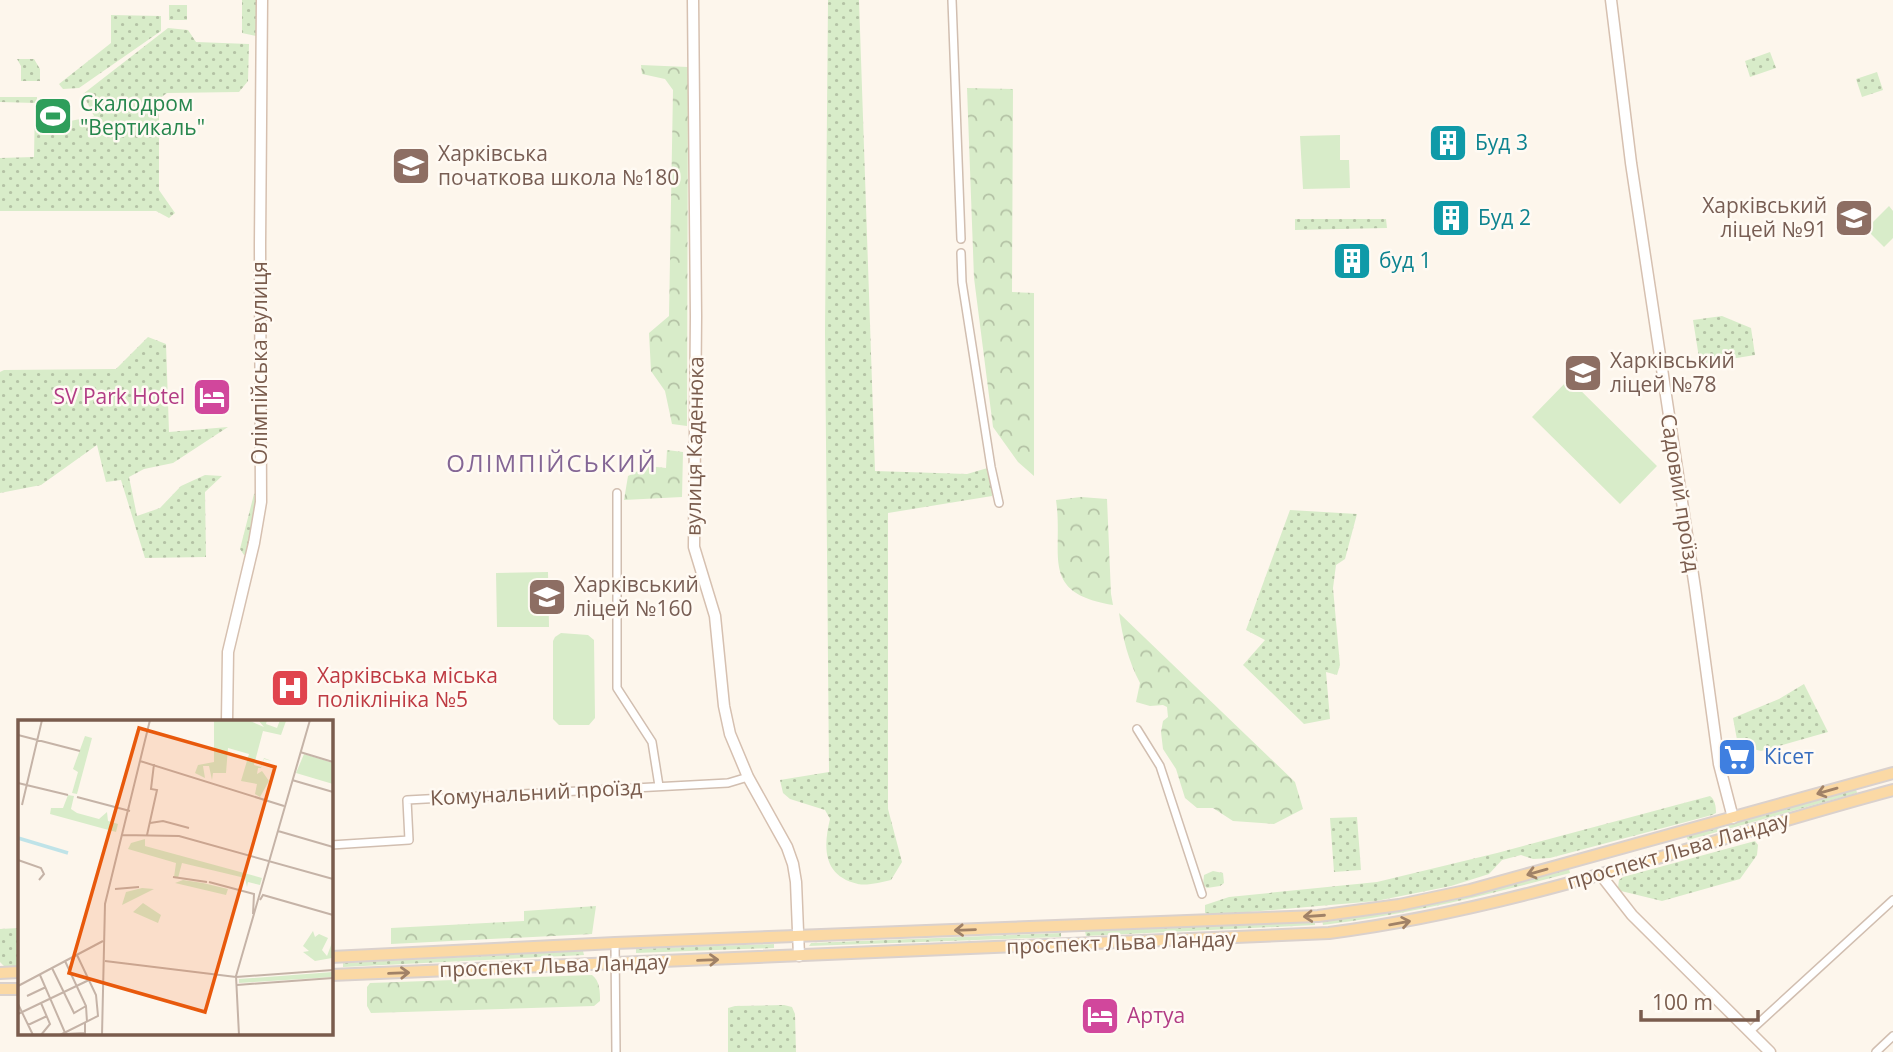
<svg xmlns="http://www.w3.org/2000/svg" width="1893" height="1052" font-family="'Open Sans',sans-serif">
<defs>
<pattern id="grass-dots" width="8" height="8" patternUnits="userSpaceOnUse" patternTransform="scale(1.75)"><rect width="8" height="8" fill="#d8ecc9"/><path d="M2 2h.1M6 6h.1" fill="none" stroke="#b4c2a5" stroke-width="1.8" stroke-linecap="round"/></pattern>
<pattern id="forest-crowns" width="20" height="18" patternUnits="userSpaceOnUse" patternTransform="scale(1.75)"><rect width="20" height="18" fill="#d8ecc9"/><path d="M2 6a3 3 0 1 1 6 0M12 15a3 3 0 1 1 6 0" fill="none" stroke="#b4c2a5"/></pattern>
</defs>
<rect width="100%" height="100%" fill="#fdf6ec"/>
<path fill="url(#grass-dots)" d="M242,0H257L256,36L242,33Z
M828,0H859L875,471L967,474L991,467L992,496L888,513V809L902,862L891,880C881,882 868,886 858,884C823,876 823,848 830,819L825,810L790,799L783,793L780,780L829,772L825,333Z
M169,5H187V20H169Z
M111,15L161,16V31L79,88L63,89L59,84L111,43Z
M168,28L188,30L196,42L249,44L248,81L239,92L167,93L159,99V190L175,213L169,218L156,211H0V158L34,157L35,103L0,102V97H37V109H44L45,123H61L94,116L83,94Z
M1770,52L1776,68L1750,77L1745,61Z
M17,59H34L40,69V81H21V66Z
M1877,72L1883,90L1862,97L1856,79Z
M1295,219H1386L1387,228L1295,230Z
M1722,316L1751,328L1755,355L1700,364L1693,320Z
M148,337L166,344L169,432L228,427L173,463L144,469L129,477L137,516L160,508L181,486L205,475L222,476L205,492L206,557L145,558L121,480L106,482L97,445L41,485L0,493V372L4,370L116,369Z
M257,493L256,519L247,554L244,555L240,549L254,494Z
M1290,510L1357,514L1345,559L1336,565L1333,588L1340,665L1337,675L1326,672L1330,719L1304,724L1243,665L1265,640L1246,630Z
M1804,684L1828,732L1761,751L1738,745L1733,718L1779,699Z
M1856,789L1857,793L1688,840L1686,836Z
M1710,796C1715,800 1716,806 1716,813L1712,815L1550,858L1533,859L1521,855L1502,860L1489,874L1451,886L1376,901L1214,915L1205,913V905L1229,897L1377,882L1497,853Z
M1357,817L1361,870L1334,872L1330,818Z
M1755,841L1758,845L1757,855L1740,879L1662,901L1621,891L1618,888L1619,880L1623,877Z
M1569,869L1570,873C1488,895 1407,915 1323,925L1322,920C1406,910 1487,890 1569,869Z
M1213,871L1223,873L1224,883L1220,886L1207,888L1203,885L1204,875Z
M1315,921V925L1086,936L1085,931Z
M19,928V967H5L0,962V929Z
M1061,933V937L809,946L811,943Z
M774,944V948L636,953V949Z
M583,951L584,955L343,967V963Z
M784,1005L792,1007L795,1014L796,1052H728V1008L735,1006Z"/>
<path fill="url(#forest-crowns)" d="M641,65L688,67L687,426L672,424L665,391L651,371L649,333L669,316L673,90L665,79L642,74Z
M967,88L1013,89L1012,292L1034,293V476L1018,462L993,427L974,278Z
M667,450L683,452L682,497L624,500L628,476L648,466L666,468Z
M1081,497L1107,499L1111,594L1113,605C1038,593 1064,555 1056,500Z
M1119,613L1295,782L1303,809L1274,824L1233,821L1213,808H1197L1185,798L1176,769L1163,749L1161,732L1163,721L1168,717L1167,707L1163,705L1150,706L1136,702L1140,683C1128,660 1123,639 1119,613Z
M596,906L592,934L391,944V928L524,921V911Z
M592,975C600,981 600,992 600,1001L594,1006L371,1013L367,1006V987L370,983Z"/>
<path fill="#d8ecc9" d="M1340,135V160H1349L1350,188L1303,189L1300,136Z
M1889,206L1893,211V238L1884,247L1866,229Z
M1569,379L1657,466L1620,504L1532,417Z
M548,572L549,627H497L496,573Z
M561,633L588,635L594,640L595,718L589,725H559L553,719V641L555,637Z"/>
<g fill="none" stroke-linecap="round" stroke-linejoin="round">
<g stroke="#d1beb0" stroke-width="10">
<path id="street" d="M952,0L961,239
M961,253L962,282L991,467L999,503
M617,493V688L652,742L659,786
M1137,729L1160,766L1202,894
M331,845L409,840L407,800L728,783L748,777
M615,943L616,1052
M1750,1031L1893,900
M1876,1052L1893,1036"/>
</g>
<g stroke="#d6c0b0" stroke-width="13">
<path id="secondary" d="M693,0L696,316L694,547L715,616L724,706L730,734L748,777L787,847L793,864L796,882L799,956
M1611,0L1631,163L1695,588L1719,764L1733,818
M227,721L228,652L254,543L261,502L260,244L262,0
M1600,874L1632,915L1770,1052"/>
</g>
<g stroke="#dad1cd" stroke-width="14">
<path id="primary" d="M331,957L615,943L1318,916L1399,905L1470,890L1893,773
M0,973L19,972
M331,975L1329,933C1522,908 1706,840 1893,790
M0,989H19"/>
</g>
<use href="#street" stroke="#fff" stroke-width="7"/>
<use href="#secondary" stroke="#fff" stroke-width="10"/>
<use href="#primary" stroke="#fbd9a5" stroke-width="10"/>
</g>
<defs><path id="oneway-shaft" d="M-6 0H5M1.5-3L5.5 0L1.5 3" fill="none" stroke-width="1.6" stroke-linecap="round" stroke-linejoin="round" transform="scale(1.75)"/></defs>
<g stroke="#a18267">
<use href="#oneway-shaft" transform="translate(1827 791) rotate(164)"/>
<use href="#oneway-shaft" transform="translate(1537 872) rotate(164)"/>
<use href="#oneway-shaft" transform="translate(1314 916) rotate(176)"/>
<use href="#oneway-shaft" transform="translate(1400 923) rotate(-10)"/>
<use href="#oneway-shaft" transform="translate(965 930) rotate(178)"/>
<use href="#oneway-shaft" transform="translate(708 960) rotate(-2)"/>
<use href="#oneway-shaft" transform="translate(399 973) rotate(-2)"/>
</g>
<defs>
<g id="stadium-square" transform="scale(2.0125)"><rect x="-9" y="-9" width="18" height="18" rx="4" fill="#2e9e5b" stroke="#fffaf3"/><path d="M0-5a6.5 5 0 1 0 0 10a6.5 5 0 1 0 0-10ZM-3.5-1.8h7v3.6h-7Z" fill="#fff"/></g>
<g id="building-square" transform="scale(2.0125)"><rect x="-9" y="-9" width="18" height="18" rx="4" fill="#0f9aa8" stroke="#fffaf3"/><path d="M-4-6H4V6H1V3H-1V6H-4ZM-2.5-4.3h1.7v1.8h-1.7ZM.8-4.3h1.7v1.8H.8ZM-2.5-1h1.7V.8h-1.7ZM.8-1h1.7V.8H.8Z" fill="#fff"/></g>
<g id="school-square" transform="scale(2.0125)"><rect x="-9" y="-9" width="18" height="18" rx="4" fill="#8d6e63" stroke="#fffaf3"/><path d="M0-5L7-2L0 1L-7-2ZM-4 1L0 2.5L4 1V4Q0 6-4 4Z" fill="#fff"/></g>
<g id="hotel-square" transform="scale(2.0125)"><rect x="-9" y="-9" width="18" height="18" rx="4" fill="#d1479c" stroke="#fffaf3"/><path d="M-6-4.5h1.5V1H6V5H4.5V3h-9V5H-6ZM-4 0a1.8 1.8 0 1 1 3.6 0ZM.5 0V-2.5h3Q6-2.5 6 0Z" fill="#fff"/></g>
<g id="hospital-square" transform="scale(2.0125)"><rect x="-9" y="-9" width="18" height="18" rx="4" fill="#e0444e" stroke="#fffaf3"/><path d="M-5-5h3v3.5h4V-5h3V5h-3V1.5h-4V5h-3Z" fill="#fff"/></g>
<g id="supermarket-square" transform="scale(2.0125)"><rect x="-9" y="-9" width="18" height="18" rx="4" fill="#3f7fe0" stroke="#fffaf3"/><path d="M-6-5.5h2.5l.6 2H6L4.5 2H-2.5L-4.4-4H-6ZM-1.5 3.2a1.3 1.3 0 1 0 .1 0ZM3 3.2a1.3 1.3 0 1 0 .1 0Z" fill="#fff"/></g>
</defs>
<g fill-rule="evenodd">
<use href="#stadium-square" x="53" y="116"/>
<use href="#building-square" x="1448" y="143"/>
<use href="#school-square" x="411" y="166"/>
<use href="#building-square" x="1451" y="218"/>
<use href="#school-square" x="1854" y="218"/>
<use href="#building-square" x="1352" y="261"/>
<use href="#school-square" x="1583" y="373"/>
<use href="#hotel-square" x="212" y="397"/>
<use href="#school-square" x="547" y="597"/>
<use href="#hospital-square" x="290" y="688"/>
<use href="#supermarket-square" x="1737" y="757"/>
<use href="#hotel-square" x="1100" y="1016"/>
</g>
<g text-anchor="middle" stroke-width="5" stroke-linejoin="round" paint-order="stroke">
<g font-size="21" fill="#27864d" stroke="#fffaf3" text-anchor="start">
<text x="80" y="111">Скалодром<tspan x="80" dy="24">"Вертикаль"</tspan></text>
</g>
<g font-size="21" fill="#0d838f" stroke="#fffaf3" text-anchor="start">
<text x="1475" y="150">Буд 3</text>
<text x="1478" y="225">Буд 2</text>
<text x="1379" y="268">буд 1</text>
</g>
<g font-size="21" fill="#785e54" stroke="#fffaf3" text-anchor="start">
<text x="438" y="161">Харківська<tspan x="438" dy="24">початкова школа №180</tspan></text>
<text x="1827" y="213" text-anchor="end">Харківський<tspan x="1827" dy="24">ліцей №91</tspan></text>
<text x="1610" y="368">Харківський<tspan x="1610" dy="24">ліцей №78</tspan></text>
<text x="574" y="592">Харківський<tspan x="574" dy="24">ліцей №160</tspan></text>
</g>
<g font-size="21" fill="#7a5c4d" stroke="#fffaf3">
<text transform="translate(260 363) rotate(-90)" y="7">Олімпійська вулиця</text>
<text transform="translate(695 446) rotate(-89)" y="7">вулиця Каденюка</text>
<text transform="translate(1680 493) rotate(81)" y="7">Садовий проїзд</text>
<text transform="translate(536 793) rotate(-3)" y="7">Комунальний проїзд</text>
<text transform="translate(1678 851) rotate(-16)" y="7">проспект Льва Ландау</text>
<text transform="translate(1121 943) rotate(-2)" y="7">проспект Льва Ландау</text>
<text transform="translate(554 966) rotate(-2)" y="7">проспект Льва Ландау</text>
</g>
<g font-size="21" fill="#b23c85" stroke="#fffaf3" text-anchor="end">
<text x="185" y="404">SV Park Hotel</text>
<text x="1127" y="1023" text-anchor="start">Артуа</text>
</g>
<g font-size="21" fill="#be3a42" stroke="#fffaf3" text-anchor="start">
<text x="317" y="683">Харківська міська<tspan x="317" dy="24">поліклініка №5</tspan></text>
</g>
<g font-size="21" fill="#366cbe" stroke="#fffaf3" text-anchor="start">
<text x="1764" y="764">Кісет</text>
</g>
<g font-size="24" letter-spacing="2" fill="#846695" stroke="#fffaf3">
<text x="552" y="472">ОЛІМПІЙСЬКИЙ</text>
</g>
</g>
<g transform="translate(18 720)">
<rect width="315" height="315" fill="#fdf6ec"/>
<path d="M196,0H230L246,7L240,0H249L248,4L259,8L262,0L268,1L263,15L245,11L236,45L243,47L246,38L254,41L246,39L243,48H240L239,54L244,51L251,61L242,77L237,74L239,64L223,61L231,34L210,28L208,53H195L194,60L191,46H185L187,58L177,53L180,45L196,42ZM286,34L315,43V64L278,53ZM50,75L56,76L53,89L59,93L81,99L89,92L90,101L100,104L98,112L32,94L33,88H45ZM127,119V126L244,158L242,165L230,162L229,167L227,158L164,143L160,158L156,157L158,143L110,129L113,123ZM125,183L143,195L140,203L115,192ZM295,211L297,217L301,214L310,218L304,230L309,236L315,220L314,238L297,241L285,232L291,231L285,226ZM315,252V257L221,263V259Z" fill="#d8ecc9"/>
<path d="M67,16L74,18L59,74L54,73L60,52L55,49ZM165,160L185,163L210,169L208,175L157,163ZM124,168L136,169L104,185L108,172Z" fill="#d8ecc9"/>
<path fill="none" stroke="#bfe3e8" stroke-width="3.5" d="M0,118L50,133"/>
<path fill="none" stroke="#c5b3a7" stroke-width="2" d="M0,15L62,31M282,32L315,42M122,41L266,86M274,60L315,72M0,63L50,75M59,77L112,91M4,85L24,0M132,103L145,101L171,108M260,111L315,127M104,115L161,116L315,159M129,115L139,70L133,69L136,44M0,140L23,148L26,154L21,160M155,157L189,162M191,162L236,174L235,194M97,169L121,167M242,180L245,175L315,195M47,241L68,286L69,302M87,241L218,257L315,250M34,248L56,293L68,286M22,255L48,315M219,265L315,258M0,266L85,221M9,276L28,267M23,283L32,304L23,315M0,284L15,315M0,294L71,260M10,305L29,296M48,314L67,313V302M42,315L80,296L78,275L59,235M84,315L87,184L132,0M221,315L218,256L292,0"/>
<path fill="#e8590c" fill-opacity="0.15" stroke="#e8590c" stroke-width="3.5" d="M121,8L257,47L187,292L51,253Z"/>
<rect width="315" height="315" fill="none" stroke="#7a5c4d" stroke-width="3.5"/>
</g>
<path d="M1641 1010v10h117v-10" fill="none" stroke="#7a5c4d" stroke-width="3.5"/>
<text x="1652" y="1010" font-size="21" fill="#7a5c4d" stroke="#fffaf3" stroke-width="5" paint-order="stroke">100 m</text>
</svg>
